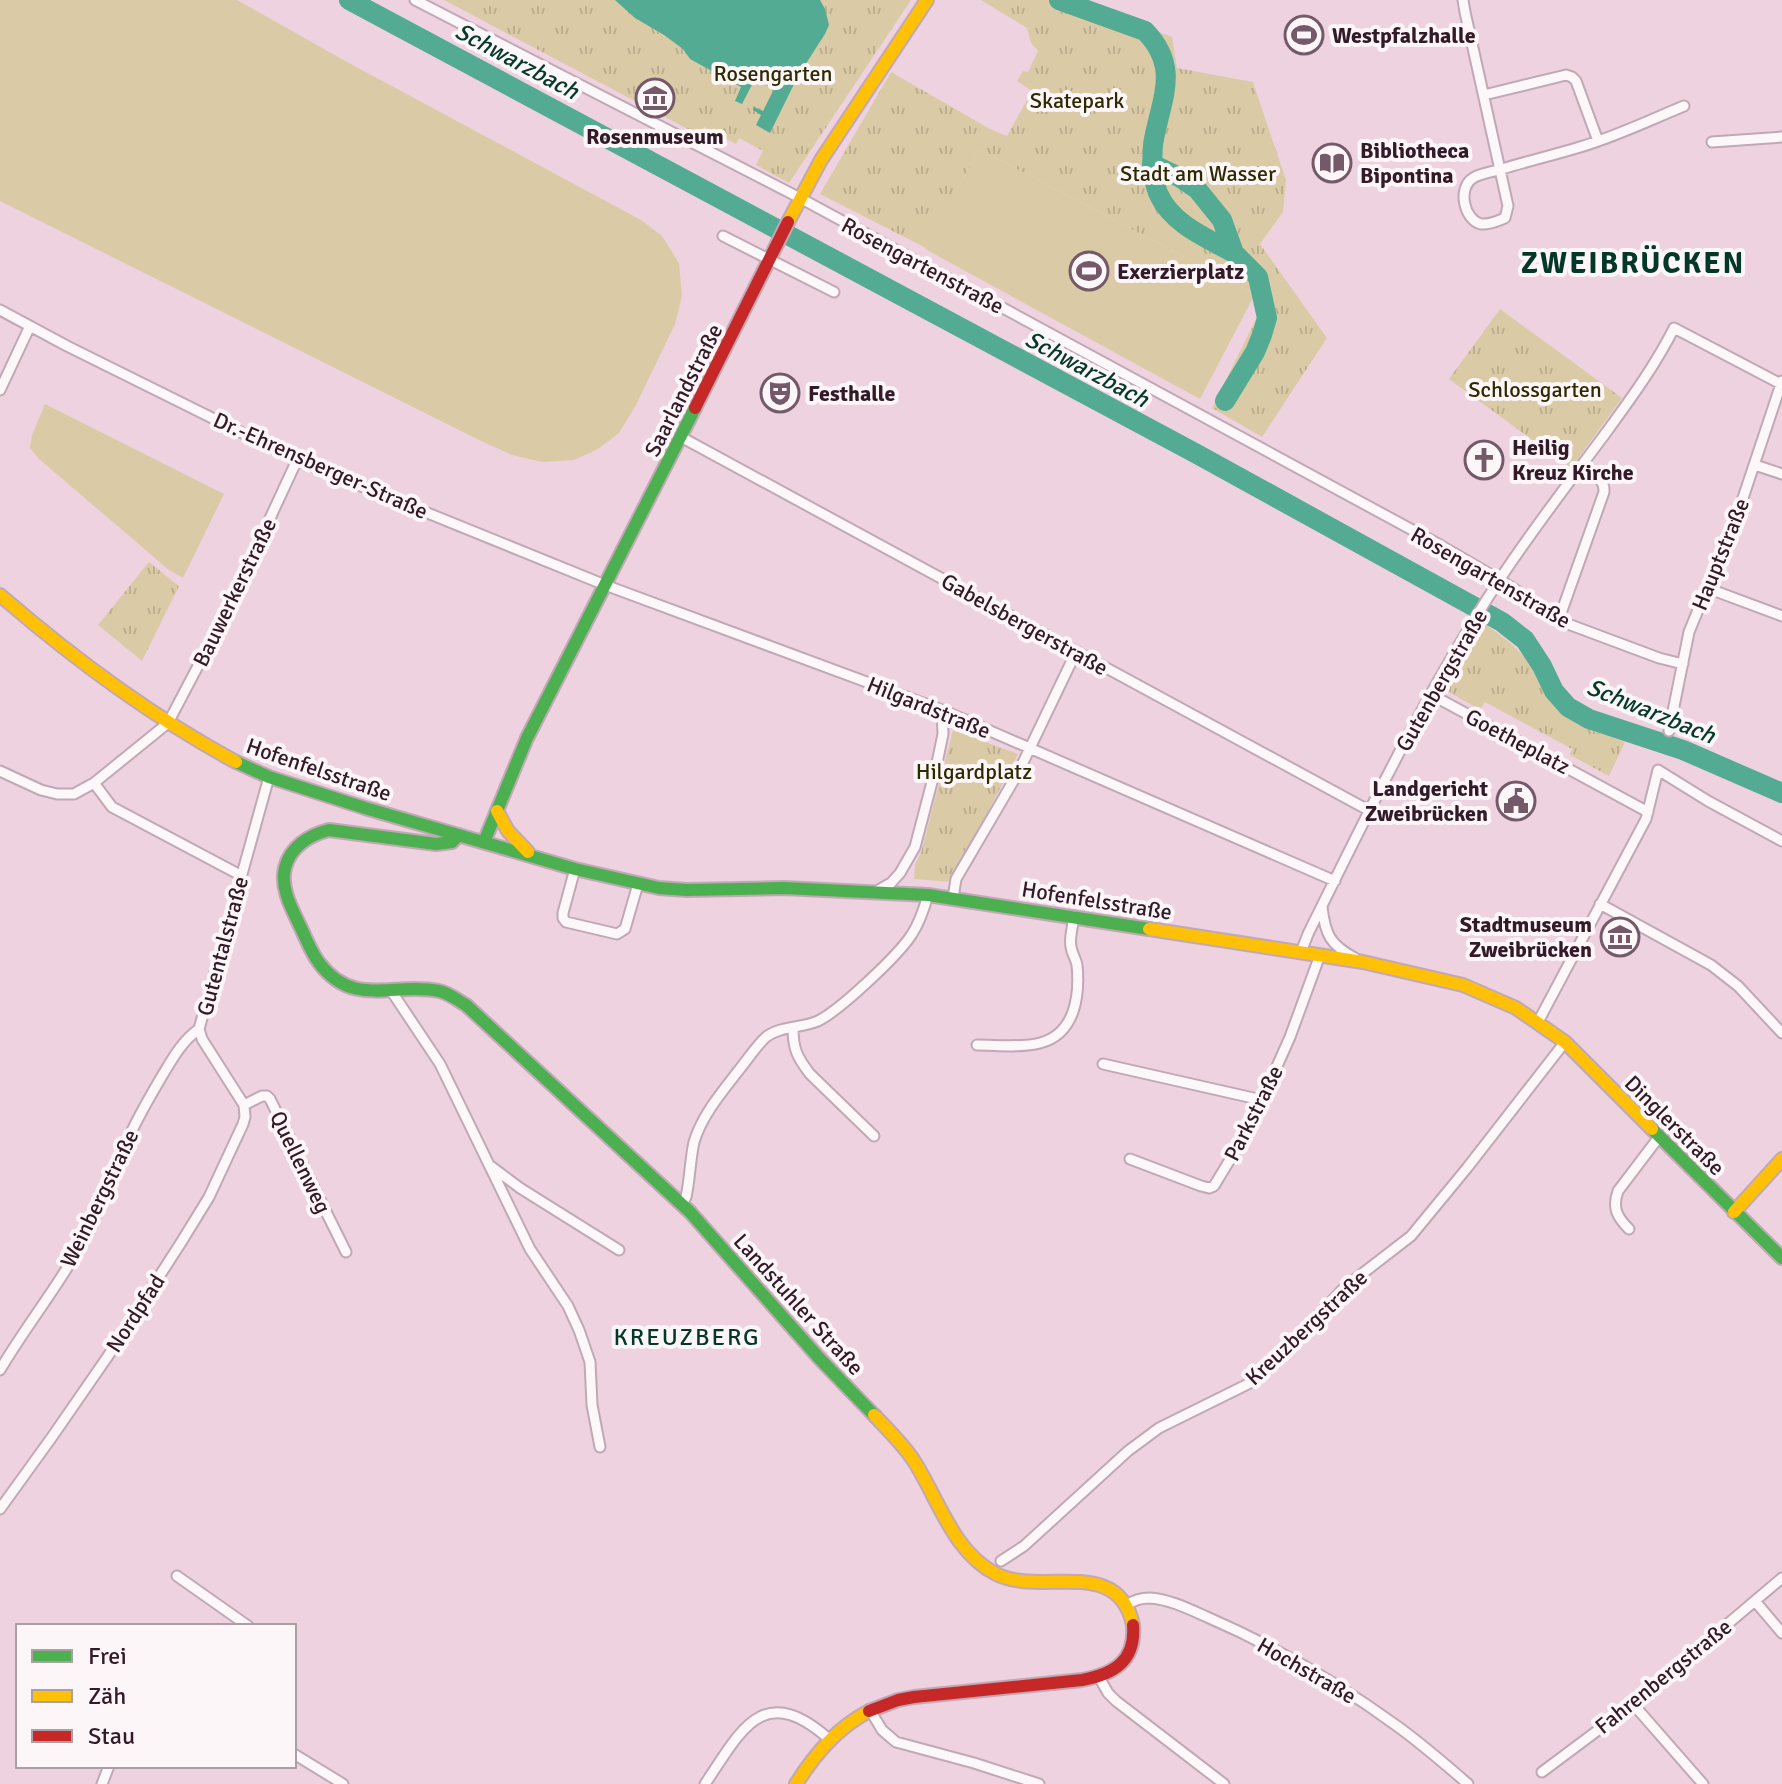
<svg xmlns="http://www.w3.org/2000/svg" width="1782" height="1784" font-family="Signika,sans-serif">
<defs>
<pattern id="park-tufts" width="24" height="20" patternUnits="userSpaceOnUse" patternTransform="scale(2)"><rect width="24" height="20" fill="#dacba6"/><path d="M3 7l-1-3M5 7V3M7 7l1-3M15 17l-1-3M17 17v-4M19 17l1-3" fill="none" stroke="#bcae8f"/></pattern>
</defs>
<rect width="100%" height="100%" fill="#eed2e0"/>
<path fill="#dacba6" d="M0,0H237L347,62L641,220L662,236L679,263L682,296L675,324L636,405L619,433L598,449L574,460L542,462L512,455L479,440L0,201Z
M979,149L1255,294L1200,399L925,249Z
M45,404L224,494L183,578L169,570L39,459L30,448L32,435Z"/>
<path fill="url(#park-tufts)" d="M444,0H911L789,183L756,165L763,151L739,138L736,144L704,127L699,135Z
M981,0H1072L1172,37L1177,68L1253,82L1286,180L1283,212L1260,244L1327,338L1262,437L1212,408L1259,313L1255,294L979,149L926,248L820,194L891,72L990,129L1007,136L1032,91L1017,81L1023,71L1028,72L1038,51L1031,43L1027,28Z
M1500,309L1622,398L1571,468L1449,379Z
M149,562L179,586L142,661L98,625Z
M1485,624C1502,636 1520,649 1531,667C1542,683 1546,701 1562,714C1580,729 1604,734 1625,742L1609,776L1570,755L1572,749L1485,702L1480,710L1446,690Z
M953,730L1018,754L951,882L914,879L915,864L921,853Z"/>
<path fill="#54ab93" d="M615,0H820L825,9L829,25L825,34L798,76L770,133L756,125L761,115L753,110L754,107L763,111L774,89L755,79L742,104L735,101L741,87L690,59L683,49L664,35L635,18Z"/>
<g fill="none" stroke-linecap="round" stroke-linejoin="round">
<path stroke="#54ab93" stroke-width="20" d="M349,0L1195,453L1502,622L1525,640L1542,666L1554,691L1568,707L1589,719L1683,750L1782,793
M1059,0L1145,31C1180,67 1162,97 1154,139C1152,147 1153,156 1152,164L1179,177L1197,189L1222,220L1234,253L1258,277L1267,318L1262,335L1255,352L1225,401
M1152,164C1154,174 1154,186 1159,195C1172,224 1207,238 1234,253"/>
<g stroke="#c1a8b5" stroke-width="13">
<path id="street" d="M415,0L800,198L1440,545L1500,580L1568,624L1659,658L1683,664
M1463,0L1465,12L1508,206L1505,218C1497,221 1490,225 1481,224C1464,220 1457,188 1473,178C1481,173 1493,172 1502,169C1528,161 1554,155 1580,147C1615,137 1650,120 1684,106
M1484,95L1566,75L1572,77L1576,81L1598,141
M1712,142L1782,137
M723,236L834,292
M0,310L67,346L297,460L605,585L942,710L1335,881
M0,390L30,326
M681,437L1370,811
M1755,465L1782,474
M1707,588L1782,616
M1559,619L1604,492C1605,478 1591,473 1582,466
M1430,694L1648,812
M1669,731L1689,632L1739,510L1782,381
M0,771L41,790L57,794H74L94,783L168,723L229,607L297,460
M94,783L112,807L242,876
M575,869L563,913V918L566,922L617,934L625,929L638,884
M877,891L891,883L900,873L915,847L937,763L943,734L942,710
M953,898L956,879L1018,773L1076,652
M1600,904L1711,965L1738,986L1782,1033
M1322,907C1325,934 1330,945 1355,958
M1301,952L1308,934C1367,815 1425,694 1498,582C1532,530 1571,480 1608,430C1632,397 1656,364 1674,328L1781,384
M392,992L440,1064L530,1249L568,1306L579,1330L590,1362L592,1405L600,1447
M1538,1022L1646,819L1658,770L1708,801L1782,841
M793,1028C793,1049 797,1057 810,1074L874,1136
M977,1045C997,1045 1020,1048 1040,1043C1075,1034 1080,996 1077,965C1076,959 1072,954 1071,947C1069,938 1073,926 1074,916
M1103,1064L1262,1100
M244,1105L262,1096H267L270,1099L346,1252
M1130,1159L1201,1186L1209,1188L1214,1186L1237,1148L1262,1100L1290,1037L1320,955
M492,1167L520,1188L619,1250
M682,1204L686,1197C690,1179 690,1160 694,1142C702,1115 722,1092 739,1070C748,1059 756,1046 766,1037C780,1026 802,1028 818,1021C840,1010 899,955 912,934C920,922 924,909 928,895
M1629,1229C1617,1217 1612,1208 1618,1191L1659,1137
M0,1370C27,1324 61,1283 86,1236C103,1203 115,1169 130,1135C139,1115 151,1095 162,1076C173,1058 182,1041 199,1029
M0,1509L52,1437L108,1356L182,1241L209,1197L243,1124L245,1117L244,1105L202,1039L199,1029L269,777
M1001,1561L1024,1546L1128,1451L1159,1428L1248,1384L1267,1369L1345,1287L1411,1236L1467,1168L1565,1042
M177,1576L248,1626
M1755,1601L1782,1633
M1127,1605C1134,1600 1140,1598 1149,1598C1169,1599 1189,1609 1207,1617C1274,1646 1338,1683 1397,1726C1422,1744 1445,1764 1468,1784
M1099,1677L1108,1693L1116,1701L1224,1784
M1633,1704L1703,1784
M870,1710L882,1730L896,1742L974,1763L1039,1784
M294,1754L343,1784
M1542,1772L1633,1704L1782,1578
M102,1784L109,1766
M705,1784C742,1729 763,1681 829,1739"/>
</g>
<g stroke="#c1a8b5" stroke-width="16">
<path id="fast" d="M236,762L269,777L365,808L575,869L659,888L687,890L784,888L928,895L1149,929
M459,835L452,842L436,844L329,830C309,835 290,847 285,868C280,888 292,909 300,926C306,938 311,953 320,964C354,1008 394,982 439,991C449,993 457,1000 466,1005L690,1212L819,1358L874,1415
M484,842L527,738L695,408
M1652,1129L1782,1258"/>
</g>
<g stroke="#c1a8b5" stroke-width="16">
<path id="slow" d="M788,222L821,160L927,0
M0,595C74,659 149,715 236,762
M497,811L508,831L528,852
M1149,929L1363,962L1463,985L1516,1008L1565,1042L1652,1129
M1734,1212L1782,1159
M874,1415C888,1430 903,1444 914,1461C939,1500 953,1552 996,1574C1042,1597 1118,1555 1133,1625
M796,1784C815,1754 837,1728 869,1711"/>
</g>
<g stroke="#c1a8b5" stroke-width="16">
<path id="jam" d="M695,408L788,222
M869,1711L898,1700L914,1697L1082,1680C1114,1674 1136,1661 1133,1625"/>
</g>
<use href="#street" stroke="#fcf8fa" stroke-width="9"/>
<use href="#fast" stroke="#4caf50" stroke-width="12"/>
<use href="#slow" stroke="#ffc107" stroke-width="12"/>
<use href="#jam" stroke="#c62828" stroke-width="12"/>
</g>
<defs>
<g id="stadium-ring" transform="scale(2)"><circle r="9.5" fill="#fdf6f9" stroke="#745a68" stroke-width="1.5"/><path d="M0-5a6.5 5 0 1 0 0 10a6.5 5 0 1 0 0-10ZM-3.5-1.8h7v3.6h-7Z" fill="#745a68"/></g>
<g id="museum-ring" transform="scale(2)"><circle r="9.5" fill="#fdf6f9" stroke="#745a68" stroke-width="1.5"/><path d="M0-6L6-3V-2H-6V-3ZM-5-1h2V3h-2ZM-1-1h2V3h-2ZM3-1h2V3H3ZM-6 4H6V6H-6Z" fill="#745a68"/></g>
<g id="library-ring" transform="scale(2)"><circle r="9.5" fill="#fdf6f9" stroke="#745a68" stroke-width="1.5"/><path d="M-6-4Q-3-5.5-.7-3.5V5Q-3 3-6 4ZM6-4Q3-5.5 .7-3.5V5Q3 3 6 4Z" fill="#745a68"/></g>
<g id="theatre-ring" transform="scale(2)"><circle r="9.5" fill="#fdf6f9" stroke="#745a68" stroke-width="1.5"/><path d="M-5-5.5Q0-4 5-5.5V0Q5 5 0 6Q-5 5-5 0ZM-3.3-2.5H-1v1.5H-3.3ZM1-2.5H3.3v1.5H1ZM-2.8 1Q0 5.5 2.8 1Z" fill="#745a68"/></g>
<g id="church-ring" transform="scale(2)"><circle r="9.5" fill="#fdf6f9" stroke="#745a68" stroke-width="1.5"/><path d="M-1.2-6h2.4v3.5h3.3v2.4h-3.3V6h-2.4V-.1h-3.3v-2.4h3.3Z" fill="#745a68"/></g>
<g id="civic-ring" transform="scale(2)"><circle r="9.5" fill="#fdf6f9" stroke="#745a68" stroke-width="1.5"/><path d="M-.6-6.5H3V-4.5H.6V-3L4-1V1h2V6H-6V1h2V-1L-.6-3ZM-1.2 2.5V6h2.4V2.5Z" fill="#745a68"/></g>
</defs>
<g fill-rule="evenodd">
<use href="#stadium-ring" x="1304" y="35"/>
<use href="#museum-ring" x="655" y="98"/>
<use href="#library-ring" x="1332" y="163"/>
<use href="#stadium-ring" x="1089" y="271"/>
<use href="#theatre-ring" x="780" y="393"/>
<use href="#church-ring" x="1484" y="460"/>
<use href="#civic-ring" x="1516" y="801"/>
<use href="#museum-ring" x="1620" y="937"/>
</g>
<g text-anchor="middle" stroke-width="8" stroke-linejoin="round" paint-order="stroke">
<g font-size="22" font-weight="bold" fill="#331a28" stroke="#fdf6f9" text-anchor="start">
<text x="1332" y="43">Westpfalzhalle</text>
<text x="655" y="144" text-anchor="middle">Rosenmuseum</text>
<text x="1360" y="158">Bibliotheca<tspan x="1360" dy="25">Bipontina</tspan></text>
<text x="1117" y="279">Exerzierplatz</text>
<text x="808" y="401">Festhalle</text>
<text x="1512" y="455">Heilig<tspan x="1512" dy="25">Kreuz Kirche</tspan></text>
<text x="1488" y="796" text-anchor="end">Landgericht<tspan x="1488" dy="25">Zweibrücken</tspan></text>
<text x="1592" y="932" text-anchor="end">Stadtmuseum<tspan x="1592" dy="25">Zweibrücken</tspan></text>
</g>
<g font-size="22" fill="#2d2a00" stroke="#fdf6f9">
<text x="773" y="81">Rosengarten</text>
<text x="1077" y="108">Skatepark</text>
<text x="1198" y="181">Stadt am Wasser</text>
<text x="1535" y="397">Schlossgarten</text>
<text x="974" y="779">Hilgardplatz</text>
</g>
<g font-size="22" fill="#331a28" stroke="#fdf6f9">
<text transform="translate(923 265) rotate(28)" y="8">Rosengartenstraße</text>
<text transform="translate(683 390) rotate(-63)" y="8">Saarlandstraße</text>
<text transform="translate(321 465) rotate(24)" y="8">Dr.-Ehrensberger-Straße</text>
<text transform="translate(1720 554) rotate(-68)" y="8">Hauptstraße</text>
<text transform="translate(1491 577) rotate(30)" y="8">Rosengartenstraße</text>
<text transform="translate(234 592) rotate(-64)" y="8">Bauwerkerstraße</text>
<text transform="translate(1025 624) rotate(29)" y="8">Gabelsbergerstraße</text>
<text transform="translate(1441 680) rotate(-60)" y="8">Gutenbergstraße</text>
<text transform="translate(929 707) rotate(22)" y="8">Hilgardstraße</text>
<text transform="translate(1518 741) rotate(28)" y="8">Goetheplatz</text>
<text transform="translate(319 769) rotate(19)" y="8">Hofenfelsstraße</text>
<text transform="translate(1097 900) rotate(9)" y="8">Hofenfelsstraße</text>
<text transform="translate(222 946) rotate(-75)" y="8">Gutentalstraße</text>
<text transform="translate(1253 1113) rotate(-63)" y="8">Parkstraße</text>
<text transform="translate(1675 1125) rotate(45)" y="8">Dinglerstraße</text>
<text transform="translate(301 1162) rotate(64)" y="8">Quellenweg</text>
<text transform="translate(99 1198) rotate(-64)" y="8">Weinbergstraße</text>
<text transform="translate(799 1304) rotate(48)" y="8">Landstuhler Straße</text>
<text transform="translate(135 1313) rotate(-57)" y="8">Nordpfad</text>
<text transform="translate(1306 1327) rotate(-43)" y="8">Kreuzbergstraße</text>
<text transform="translate(1307 1670) rotate(30)" y="8">Hochstraße</text>
<text transform="translate(1663 1676) rotate(-39)" y="8">Fahrenbergstraße</text>
</g>
<g font-size="24" font-style="italic" fill="#053a2a" stroke="#fdf6f9">
<text transform="translate(517 61) rotate(28)" y="8">Schwarzbach</text>
<text transform="translate(1087 369) rotate(28)" y="8">Schwarzbach</text>
<text transform="translate(1651 711) rotate(22)" y="8">Schwarzbach</text>
</g>
<g font-size="24" letter-spacing="2" fill="#033727" stroke="#fdf6f9">
<text x="687" y="1345">KREUZBERG</text>
</g>
<g font-size="30" font-weight="bold" letter-spacing="2" fill="#033727" stroke="#fdf6f9">
<text x="1633" y="273">ZWEIBRÜCKEN</text>
</g>
</g>
<rect x="16" y="1624" width="280" height="144" fill="#fdf6f9" stroke="#ac9ea5" stroke-width="2"/>
<rect x="32" y="1650" width="40" height="12" fill="#4caf50" stroke="#ac9ea5" stroke-width="2"/>
<text x="88" y="1664" font-size="24" fill="#331a28">Frei</text>
<rect x="32" y="1690" width="40" height="12" fill="#ffc107" stroke="#ac9ea5" stroke-width="2"/>
<text x="88" y="1704" font-size="24" fill="#331a28">Zäh</text>
<rect x="32" y="1730" width="40" height="12" fill="#c62828" stroke="#ac9ea5" stroke-width="2"/>
<text x="88" y="1744" font-size="24" fill="#331a28">Stau</text>
</svg>
